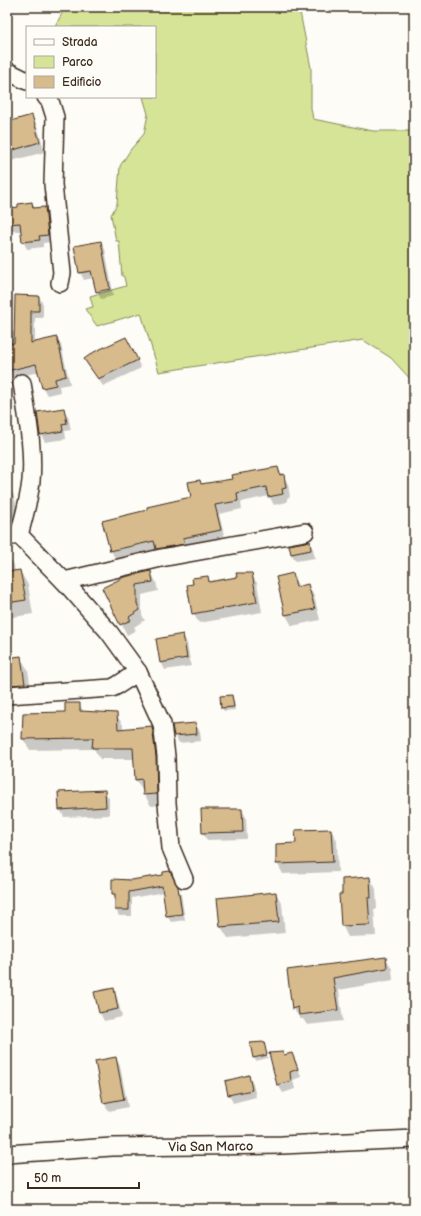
<svg xmlns="http://www.w3.org/2000/svg" width="421" height="1216" font-family="'Balsamiq Sans',sans-serif">
<rect width="100%" height="100%" fill="#fdfcf7"/>
<filter id="ink" filterUnits="userSpaceOnUse"><feTurbulence type="fractalNoise" baseFrequency=".025" numOctaves="2"/><feDisplacementMap in="SourceGraphic" scale="8" xChannelSelector="R" yChannelSelector="G"/><feConvolveMatrix kernelMatrix="1 2 1 2 8 2 1 2 1" color-interpolation-filters="sRGB"/></filter>
<g filter="url(#ink)">
<path fill="#d6e497" stroke="#88875a" d="M65,7H299L311,68V108L313,119L373,131H409L414,142V383L391,358L363,340L159,372L141,313L97,326L85,309L93,307L90,296L126,286L124,277L122,276L119,241H116L111,215L117,204L120,166L131,149L144,134L148,114L143,97H155V27H55Z"/>
<path fill="#0003" d="M32,116L37,126L45,152L7,162V123Z
M32,203L35,209L45,208L49,215L52,242L43,243V247L27,249L23,241L22,231H7V211Z
M101,242L105,249L112,287L97,291V293L93,278L84,280L80,272Z
M112,289L113,296L101,299L97,293Z
M39,297L43,304V318H35V343L56,338L61,345L70,384L59,386L60,392L47,395L43,388L39,372L7,379V333L15,331Z
M130,346L141,368L103,386L90,367Z
M63,409L68,416L71,430L65,431L66,439L45,442L41,435Z
M278,468L288,484L290,497L287,498V502L274,505L269,496L241,502L242,509L219,514L225,539L162,557L158,549L116,560L111,551L103,521L148,511L192,498L200,481L202,485L233,480Z
M7,476L9,490L11,489L14,496L19,514L18,519L7,521Z
M309,542L313,549L315,558L296,561L291,554Z
M7,554L14,565L15,572L20,571L28,585L33,614L7,618Z
M151,572L156,582L158,591L142,595V615L145,620L134,627L136,630L127,635L103,588Z
M251,574L257,583L262,612L199,623L193,613L194,585L208,577L211,583L239,578Z
M292,574L299,587L308,585L314,596L320,620L292,626L286,615Z
M183,635L187,643L191,666L165,670L161,662Z
M20,657L28,670L32,697L7,703V659Z
M232,697L234,700L235,710L224,711L222,708Z
M79,704L84,712L116,714L123,725V729L151,727L158,738L163,805L151,806L136,780L135,759H100L94,749L30,750L23,739Z
M195,724L200,731L201,741L179,743L175,735Z
M104,791L109,798V815L64,817L60,809Z
M242,810L246,817L247,839L207,840L203,833Z
M331,830L337,840L338,872L283,874L277,863L297,844Z
M173,878L181,894L185,920L171,922L167,916L164,892L132,898V916H119L116,910V899L113,894L131,881Z
M370,878L376,889L377,909H374L376,936L348,937L342,925L343,895Z
M276,893L282,904L285,933L228,938L221,927L218,898Z
M386,958L392,969L393,980L339,990L343,1021L307,1025L303,1019H300L293,1008L288,971Z
M113,989L117,997L122,1017L104,1021L100,1013L96,993Z
M263,1043L268,1058L256,1061L254,1058Z
M270,1054L284,1056L292,1054L296,1061L301,1077L293,1080L295,1089L283,1093L278,1085Z
M116,1058L120,1066L128,1107L109,1111L104,1103L96,1062Z
M248,1076L253,1084L256,1097L233,1103L229,1095L226,1081Z"/>
<path fill="#d8bb8c" stroke="#3b2a1e" d="M32,115L40,142L7,152V122Z
M32,202L33,208L45,207L48,235L39,236L40,240L22,242L20,223L7,224V209L18,207V204Z
M101,241L110,289L96,292L91,271L79,273L74,246Z
M15,295L39,296V311H31V343L57,337L66,376L55,379L56,385L42,388L36,364L7,371V344L14,343Z
M126,337L138,360L98,379L84,359L94,352Z
M64,408L67,423L62,424L63,431L40,435L37,412Z
M278,467L280,475L284,474L286,488L282,489L283,494L268,497L266,487L237,493L238,501L215,505L221,530L183,538L185,544L156,549L154,541L110,551L102,521L147,510V507L191,497L188,482L200,480L201,484L232,479L231,475Z
M310,541L311,550L291,554L289,545Z
M20,570L26,600L7,603V572Z
M151,571L153,582L137,585V604L140,610L129,617L131,620L120,625L102,588L124,577Z
M236,573H252L257,602L192,614L187,585L193,584L192,578L208,576L209,582L237,577Z
M293,573L296,587L308,584L315,609L285,615L276,577Z
M183,634L187,658L160,663L156,639Z
M21,656L25,684L7,685V658Z
M232,695L234,707L221,708L220,696Z
M65,703H80V711L117,713L118,729L152,726L156,757L157,794L143,795L142,779L135,780L133,748H92L93,738L22,739L23,713L65,712Z
M196,723L197,734L174,736L172,725Z
M105,790L106,807L59,810L58,792Z
M201,809H242L243,832L202,833Z
M331,829L333,862L276,864V844L296,843L295,830Z
M170,871L178,887L182,914L166,916L162,886L129,892V910H115V894H112V879L131,880L163,875V872Z
M370,877L371,898H368L370,925L341,926L339,894H342V879Z
M276,892L279,922L220,927L217,898Z
M386,957L387,968L333,978L338,1010L299,1015L298,1007L292,1009L287,970Z
M114,988L118,1009L99,1013L94,992Z
M264,1042L267,1055L253,1058L250,1043Z
M283,1052L284,1055L292,1053L298,1069L290,1072L291,1081L277,1085L269,1053Z
M116,1057L124,1099L103,1103L95,1061Z
M249,1075L252,1090L228,1095L225,1081Z"/>
<g fill="none" stroke-linecap="round" stroke-linejoin="round">
<g stroke="#3b2a1e" stroke-width="20">
<g id="minor">
<path d="M7,71L27,81"/>
<path d="M46,97L50,101L55,117L53,184L62,273L60,283"/>
<path d="M19,535C24,517 29,500 31,481C34,449 27,415 22,383"/>
<path d="M7,537L19,535L64,581L109,632L138,672L162,724L166,756L167,803L171,848L184,879"/>
<path d="M64,581L161,558L305,532"/>
<path d="M7,695L112,688L118,685L138,672"/>
<path id="s1" d="M7,1154L112,1147L282,1145L414,1139"/>
</g>
</g>
<use href="#minor" stroke="#fdfcf7" stroke-width="17"/>
</g>
</g>
<g text-anchor="middle" stroke-width="4" stroke-linejoin="round" paint-order="stroke">
<g font-size="13" fill="#3b2a1e" stroke="#fdfcf7">
<text dy="5" stroke="none"><textPath href="#s1" startOffset="204">Via San Marco</textPath></text>
</g>
</g>
<rect width="421" height="1216" fill="none" stroke="#fdfcf7" stroke-width="24"/>
<rect x="12" y="12" width="397" height="1192" fill="none" stroke="#3b2a1e" stroke-width="1.5" filter="url(#ink)"/>
<rect x="26" y="26" width="130" height="72" fill="#fdfcf7" stroke="#afa8a0"/>
<rect x="34" y="39" width="20" height="6" fill="#fdfcf7" stroke="#afa8a0"/>
<text x="62" y="46" font-size="12" fill="#3b2a1e">Strada</text>
<rect x="34" y="56" width="20" height="12" fill="#d6e497" stroke="#afa8a0"/>
<text x="62" y="66" font-size="12" fill="#3b2a1e">Parco</text>
<rect x="34" y="76" width="20" height="12" fill="#d8bb8c" stroke="#afa8a0"/>
<text x="62" y="86" font-size="12" fill="#3b2a1e">Edificio</text>
<path d="M28 1182v6h111v-6" fill="none" stroke="#3b2a1e" stroke-width="2"/>
<text x="34" y="1182" font-size="12" fill="#3b2a1e" stroke="#fdfcf7" stroke-width="3" paint-order="stroke">50 m</text>
</svg>
